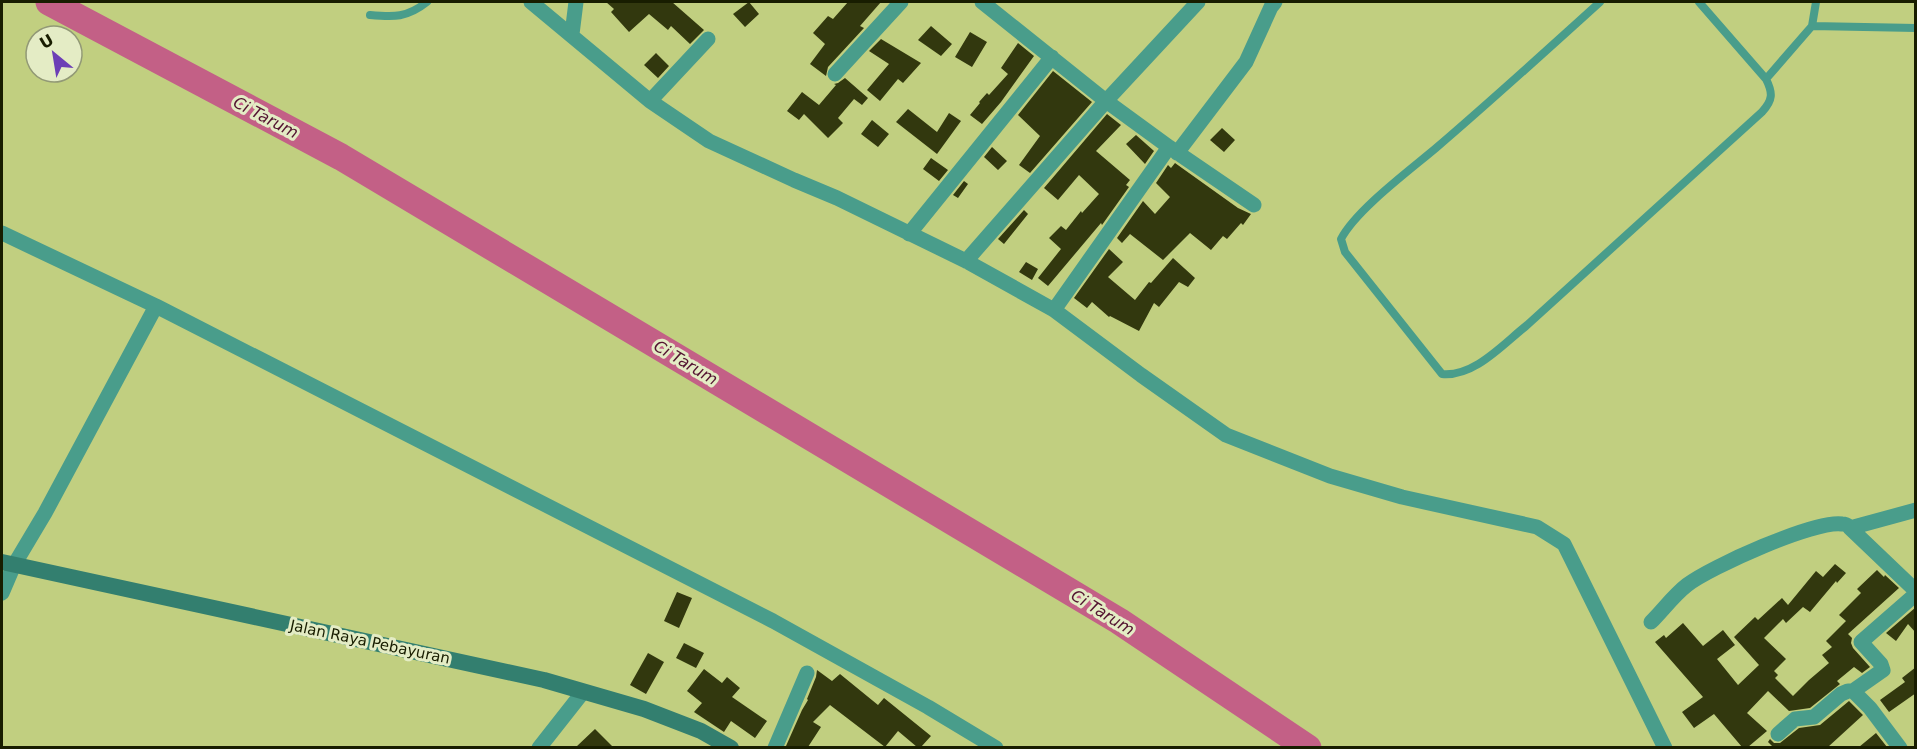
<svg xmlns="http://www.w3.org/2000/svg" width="1917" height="749" font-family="'DejaVu Sans',sans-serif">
<rect width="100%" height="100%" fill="#c1cf80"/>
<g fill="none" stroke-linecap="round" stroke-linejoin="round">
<path stroke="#c36086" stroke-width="27" d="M49,2L341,157L1119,621L1308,748"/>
</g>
<path fill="#32380e" d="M606,2H672L704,30L690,44L671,26L668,30L649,14L629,32L611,12L614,9Z
M749,2L759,14L745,27L733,14Z
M848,2H881L860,26L864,28L828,67L826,76L810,64L825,44L813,33L828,16L833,19Z
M931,26L952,44L941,56L918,40Z
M970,32L987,42L972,67L955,57Z
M881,39L921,63L903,83L898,79L880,101L867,90L889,64L869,51Z
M1018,43L1034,56L1001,102L982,124L970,115L980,103L979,102L987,93L989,95L1008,74L1001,68Z
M656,53L669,66L658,78L644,65Z
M1053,71L1092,102L1030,173L1019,165L1040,136L1018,115Z
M845,78L868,98L862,105L854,99L838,118L843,123L828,138L804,114L799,120L787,111L802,92L819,105L836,85L834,84L838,83Z
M908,109L937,132L949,113L961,121L937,154L896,122Z
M1107,114L1121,125L1096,151L1130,180L1126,185L1129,187L1102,225L1101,223L1048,286L1038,278L1061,249L1049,238L1061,226L1066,230L1081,211L1082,213L1099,194L1079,175L1058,200L1044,188Z
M872,120L889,134L878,147L861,134Z
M1222,128L1235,140L1224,152L1210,140Z
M1136,135L1154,151L1145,164L1126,144Z
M992,147L1007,161L998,170L984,157Z
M931,158L948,170L939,181L923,169Z
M1175,163L1238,208L1251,214L1243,225L1241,223L1227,239L1223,236L1211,250L1190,233L1163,260L1130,234L1122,243L1117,238L1143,201L1155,214L1170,197L1156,183L1168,165L1171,168Z
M964,181L968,184L958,198L953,195Z
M1024,210L1028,214L1004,244L998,239Z
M1109,249L1123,262L1108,277L1135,300L1149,282L1151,283L1173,258L1195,278L1188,287L1179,282L1159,307L1154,303L1139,331L1110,316L1109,317L1092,302L1087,308L1074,298Z
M1026,262L1038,269L1032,280L1019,272Z
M1835,564L1846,573L1837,583L1836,581L1810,612L1803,607L1786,623L1783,619L1764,638L1786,659L1774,671L1778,675L1775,678L1793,696L1809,680L1829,663L1822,655L1832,647L1826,641L1846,621L1839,615L1861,593L1857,589L1877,570L1884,577L1885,575L1899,588L1848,634L1852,638L1851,643L1853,648L1870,667L1862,673L1854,667L1837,681L1840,684L1810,708L1789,711L1768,691L1747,713L1767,731L1748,747H1742L1714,714L1694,728L1682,712L1703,697L1655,642L1664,635L1666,638L1683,623L1703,646L1723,630L1735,645L1717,659L1738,685L1759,665L1734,637L1755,617L1758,620L1782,598L1788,605L1816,571L1823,577Z
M677,592L692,598L679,628L664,621Z
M1916,607V633L1908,624L1896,641L1886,633Z
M684,643L704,653L696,668L676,658Z
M648,653L664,662L646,694L630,685Z
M1916,667V693L1889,712L1880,700L1905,682L1902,678Z
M704,669L722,683L727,677L740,688L732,697L767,721L755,738L731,721L724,732L694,712L702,703L687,691Z
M817,670L832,681L840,674L878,705L884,698L931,736L921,747H917L898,731L885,747L830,705L813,722L821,727L808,747H789L786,746L802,710L808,700L807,699L816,677Z
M1849,701L1863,715L1828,747H1770L1772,746L1768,742L1770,739L1774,743H1780L1799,728L1820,725Z
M595,729L613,747H576Z
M1876,733L1887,747H1859Z"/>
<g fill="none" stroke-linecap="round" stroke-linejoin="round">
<path stroke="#499d8b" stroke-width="8" d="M1600,2C1546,51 1492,100 1436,148C1410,170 1356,210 1341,239L1345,252L1442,374C1474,377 1502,345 1526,326L1762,112C1773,100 1773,93 1766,79L1812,26L1816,2
M1699,2L1766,79
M370,15C394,17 407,18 427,2
M1812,26L1916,28"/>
<path stroke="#499d8b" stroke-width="15" d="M531,2L650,101L709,141L794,180L837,198L966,261L1054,310L1141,375L1226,435L1330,476L1402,497L1537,527L1564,544L1665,748
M982,2L1106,101L1169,147L1254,205
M572,34L576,2
M835,74L901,2
M650,101L708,39
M1177,153L1246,62L1271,7L1275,2
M2,233L156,306L773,621L928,707L996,748
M909,234L1052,57
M966,261L1106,101L1198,2
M1054,310L1169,147
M1850,528L1916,510
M2,593L14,565L45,513L156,306
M1651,622C1663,610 1674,595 1687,585C1710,567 1815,520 1842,524C1847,524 1847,525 1850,528L1916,591
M1853,691L1870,708L1900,748
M1778,734L1795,719L1814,717L1841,694L1848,691H1853L1883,670L1881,664L1861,642L1916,594
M539,748L583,692
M775,748L807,673"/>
<path stroke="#337f6f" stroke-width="16" d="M2,562L544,680L644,709L701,731L731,748"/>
</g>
<g text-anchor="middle" stroke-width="6" stroke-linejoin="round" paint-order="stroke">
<g font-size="15" fill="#181d00" stroke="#e4ecc5">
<text transform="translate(370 642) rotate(12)" y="5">Jalan Raya Pebayuran</text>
</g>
<g font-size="16" font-style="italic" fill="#531330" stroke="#e4ecc5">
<text transform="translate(266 117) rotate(28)" y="6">Ci Tarum</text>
<text transform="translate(686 362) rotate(31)" y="6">Ci Tarum</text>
<text transform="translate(1103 612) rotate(32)" y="6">Ci Tarum</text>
</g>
</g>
<rect width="1917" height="749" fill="none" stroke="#181d00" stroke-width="6"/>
<g transform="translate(54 54) rotate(330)"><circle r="28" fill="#e4ecc5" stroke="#929976" stroke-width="1.5"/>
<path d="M0-4.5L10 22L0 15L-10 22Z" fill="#6c3eb6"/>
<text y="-9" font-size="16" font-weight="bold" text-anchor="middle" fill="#181d00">U</text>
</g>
</svg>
